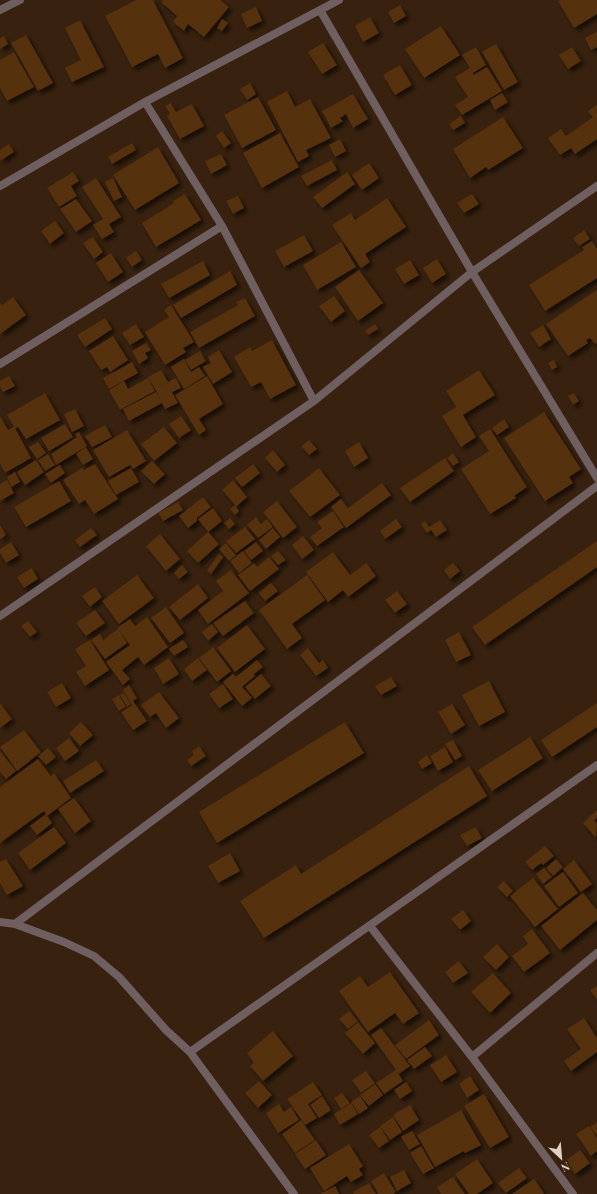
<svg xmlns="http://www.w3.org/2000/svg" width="597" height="1194" font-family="'Playfair Display',serif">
<defs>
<filter id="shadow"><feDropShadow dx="3.5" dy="3.5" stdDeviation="2" flood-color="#0009"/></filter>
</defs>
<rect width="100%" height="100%" fill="#38220f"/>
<path fill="#54300c" filter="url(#shadow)" d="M136,0H153L183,58L165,68L158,54L132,67L105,16Z
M163,0H220L229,7L204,37L188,24L184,31L173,22L177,16L161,2Z
M561,0H597V14L574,28L558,1Z
M400,5L406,16L394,23L388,12Z
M256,7L262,21L247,28L241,14Z
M370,17L379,33L363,42L355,26Z
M222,19L228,23L222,31L217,28Z
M80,20L104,67L72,82L65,68L81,60L65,28Z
M441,26L460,55L424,78L405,49Z
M597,32V47L591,50L585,38Z
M26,35L53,83L38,91L11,43Z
M4,36L8,44L0,49V38Z
M323,43L337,65L322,74L308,52Z
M496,44L518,82L504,90L482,52Z
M476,47L486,65L473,73V75L487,67L502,91L462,115L455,105L468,97L455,77L470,68L462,55Z
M572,47L581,61L568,69L559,55Z
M14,52L34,87L7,101L0,88V60Z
M400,65L412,85L395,95L383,75Z
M250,83L256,94L247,100L240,89Z
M287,91L295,107L310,99L331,138L306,150L309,156L298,162L267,102Z
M502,93L508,102L495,110L490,100Z
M353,94L368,119L353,128L346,114L340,118L343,121L331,128L322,111Z
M258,97L276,130L242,148L224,115Z
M171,103L176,112L192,104L204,126L180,139L167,116L170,114L165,106Z
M597,105V139L575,154L571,148L560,155L548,138L561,129L566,136L593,117L588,111Z
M461,116L465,123L453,130L449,124Z
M503,117L523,148L488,170L486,167L470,178L453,149Z
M222,131L231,143L224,148L216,136Z
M280,133L299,167L262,188L243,153Z
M340,139L346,151L335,157L329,145Z
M132,143L136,150L112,164L108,157Z
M9,144L14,152L0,161V150Z
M158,147L179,183L135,210L113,175Z
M221,154L227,165L211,174L205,161Z
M332,160L337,170L307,186L301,176Z
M369,163L379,178L362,190L352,175Z
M73,172L79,181L71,186L77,196L59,207L47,188Z
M347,172L355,184L322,208L313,197Z
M96,178L121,217L109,224L114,232L102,239L93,225L103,219L82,187Z
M113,178L122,197L114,201L105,182Z
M185,194L201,220L156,247L142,223L174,203L173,201Z
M472,194L479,204L464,213L457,203Z
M238,196L244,208L233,214L226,201Z
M387,198L406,227L365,254L370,262L361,268L332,225L351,213L355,220Z
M76,199L92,221L76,232L60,209Z
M55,221L64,233L50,244L41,231Z
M584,230L590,239L579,246L573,238Z
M304,235L313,251L284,267L275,251Z
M93,237L103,252L94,259L83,243Z
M592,241L597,249V278L545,311L529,285L584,250L582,247Z
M341,242L356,267L317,290L303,265Z
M136,251L142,260L132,267L126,258Z
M111,253L123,272L108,282L96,263Z
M437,259L446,274L432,283L423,268Z
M410,260L419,275L404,284L395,269Z
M203,261L210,275L169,298L161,284Z
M359,270L383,303L358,321L335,287Z
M230,271L237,285L181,318L173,305Z
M597,290V343L595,344L590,338L586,340L588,343L568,356L546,324Z
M334,296L345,311L331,322L319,306Z
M13,297L26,315L0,334V303L2,305Z
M245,298L255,316L199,348L190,332L238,305L236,302Z
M171,305L194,342L183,348L186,352L165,365L145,332L169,317L164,310Z
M105,318L112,329L85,347L77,335Z
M136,324L144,337L130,345L122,333Z
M375,324L378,329L368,335L365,331Z
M543,325L551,339L539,347L530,333Z
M113,336L128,360L110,372L107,367L101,370L89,351Z
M272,340L296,385L270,399L261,382L251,387L234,357L250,347L252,351Z
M146,343L151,350L145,353L148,358L139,364L132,351Z
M219,350L232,372L213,384L203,367L211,363L208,357Z
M200,351L206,361L191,370L185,360Z
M184,359L191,372L199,367L205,376L184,389L171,367Z
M554,360L557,367L552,370L548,363Z
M132,362L138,373L109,389L103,378Z
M161,370L168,382L155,389L148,377Z
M479,370L495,395L463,415L476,437L461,447L442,416L456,407L446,391Z
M9,376L15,386L3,392L0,386V381Z
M207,376L223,404L199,419L206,430L199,435L175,395Z
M148,378L155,391L120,410L109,390L124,381L128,389Z
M176,378L181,388L172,392L178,403L165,409L162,403L129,421L123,409L156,392L161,400L155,389Z
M45,393L60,420L26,439L18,427L15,428L31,458L5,473L0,464V416L8,430L14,427L7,415Z
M574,393L579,401L573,405L568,396Z
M75,409L84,426L72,432L64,414Z
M544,412L581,469L569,477L573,483L545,501L504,438Z
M181,416L191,430L179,438L169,424Z
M504,419L509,427L497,435L492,428Z
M65,424L73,437L49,451L41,438Z
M105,425L112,437L92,447L85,436Z
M164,427L177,443L154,461L141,444Z
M490,429L527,487L514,496L516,498L490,514L461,469L489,451L479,436Z
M127,430L146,461L133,469L130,465L109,477L93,450Z
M79,432L87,446L56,465L51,454L77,437L75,434Z
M309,440L317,449L309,455L301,446Z
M38,442L46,453L37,459L29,447Z
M359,442L368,458L354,467L345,451Z
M86,447L93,459L83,465L76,454Z
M273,450L285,465L277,472L265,458Z
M453,453L459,462L453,466L447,458Z
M48,454L55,465L45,471L38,460Z
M445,458L454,471L410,502L400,488Z
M36,460L44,472L25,485L17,472Z
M152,461L165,474L154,484L141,471Z
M95,464L118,499L94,514L85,500L79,504L63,480L82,468L84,470Z
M253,464L260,473L242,487L235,478Z
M60,465L65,473L51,483L45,474Z
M131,468L139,482L116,495L108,481Z
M319,468L340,495L310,517L289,491Z
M15,472L20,482L11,487L7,477Z
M7,480L14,493L0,501V484Z
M233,480L247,497L236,507L239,511L235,515L230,509L235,505L222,490Z
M59,481L71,501L26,527L14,507Z
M382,483L391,495L346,528L331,507L341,499L348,508Z
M203,497L211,507L197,518V521L188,528L179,516Z
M277,501L297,527L283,538L263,512Z
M178,502L183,510L163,521L158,513Z
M213,508L222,521L208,532L198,519Z
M333,511L344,527L317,546L310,537L322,528L317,522Z
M256,517L261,524L267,519L273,527L258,538L247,525Z
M230,518L235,524L229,529L224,523Z
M396,519L402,527L385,539L380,531Z
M440,520L447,530L436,537L431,530L427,533L421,524L425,521L429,527Z
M0,525L6,535L0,539Z
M245,527L255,539L236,553L226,541Z
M91,528L97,535L80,547L75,540Z
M273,528L280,537L266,549L259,540Z
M208,532L219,544L198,563L187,551Z
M160,534L180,559L166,571L146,546Z
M303,536L314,550L302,559L292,545Z
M597,541V567L485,645L472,627Z
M11,542L19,555L6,563L0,553V549Z
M256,542L263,551L251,560L244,551Z
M226,543L236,555L229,561L219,549Z
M243,551L252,563L239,573L230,561Z
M278,551L286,560L278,565L271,556Z
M333,552L350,575L366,563L376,576L348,597L343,590L328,602L306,572Z
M219,554L223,557L211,574L207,570Z
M269,557L279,569L250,591L238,575L254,563L257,567Z
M453,563L460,571L450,579L444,570Z
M182,565L188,572L179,579L174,573Z
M32,568L38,579L24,588L17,577Z
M231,570L249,593L208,624L198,610L223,591L216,581Z
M137,575L154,598L119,624L102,601Z
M307,575L325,600L292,624L302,638L287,649L259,610Z
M271,583L278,591L265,601L259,593Z
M198,584L208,598L180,620L169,607Z
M95,587L102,597L90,607L82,596Z
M397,591L407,604L395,613L385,600Z
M245,601L254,613L223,636L213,623Z
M166,607L184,633L170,643L151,618Z
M95,610L105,623L86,636L76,623Z
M147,617L168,647L144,665L133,650L138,657L122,670L130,679L123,685L106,662L130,645L117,628L130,619L135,626Z
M28,621L37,632L30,637L21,626Z
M212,624L218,632L208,641L202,632Z
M247,625L265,649L235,672L217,648Z
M118,629L127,643L105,659L91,640L100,634L103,640Z
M459,632L471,655L456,662L445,640Z
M90,640L109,670L85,686L76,672L86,666L75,649Z
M183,640L188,647L174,656L169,649Z
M213,647L231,671L217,682L199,658Z
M308,648L319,663L323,660L328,668L316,676L300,655Z
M169,658L179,674L163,684L154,668Z
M198,658L207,670L192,681L184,669Z
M257,660L263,667L254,674L255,676L242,687L252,698L242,706L223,682L233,674L236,677Z
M261,674L271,686L255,699L245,687Z
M391,677L397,686L381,695L375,686Z
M489,681L505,712L479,726L462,695Z
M62,683L71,698L56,707L47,692Z
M223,684L233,699L219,708L209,694Z
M129,685L137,698L133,701L147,721L133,730L121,712L132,705L123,690Z
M159,692L179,718L166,728L156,713L150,717L141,705Z
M124,693L131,704L127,707L120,695Z
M119,695L126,707L119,711L112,699Z
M0,703L12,719L0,728Z
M597,703V727L552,757L541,740Z
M452,704L465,725L451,734L438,712Z
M81,722L93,735L80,746L69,733Z
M345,722L364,753L217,843L199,812Z
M24,730L41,752L17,771L0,747Z
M530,737L543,758L492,791L478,770Z
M69,738L79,751L65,761L56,748Z
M453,740L462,756L455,760L445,744Z
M199,746L206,756L191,766L187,760L194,755L192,751Z
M445,747L453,762L438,771L430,756Z
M48,748L56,757L46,765L38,756Z
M0,751L16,771L6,779L0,772Z
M427,755L432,763L422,769L418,762Z
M38,759L51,776L54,773L71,798L47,816L52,823L37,835L30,826L46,814L44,811L0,843V787Z
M96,760L104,771L70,793L63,781Z
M469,766L487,796L264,938L240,901L296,865L301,874Z
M74,798L91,821L75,833L58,809Z
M597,810V818L594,820L597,823L596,838L583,823Z
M54,827L66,843L30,870L18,853Z
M476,827L482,838L467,846L460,835Z
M545,846L554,856L543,865L541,863L532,870L525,862Z
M230,853L240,871L218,883L208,866Z
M6,859L23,886L7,895L0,883V862Z
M556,859L563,867L553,876L546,868Z
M574,860L592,884L581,892L563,869Z
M544,868L552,877L543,884L536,874Z
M563,872L578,893L559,907L544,886Z
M533,878L558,909L535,927L510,896Z
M504,881L513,891L507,897L497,887Z
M583,893L597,910V920L560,950L541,926Z
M463,910L471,921L460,930L451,919Z
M532,929L550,953L524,972L512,956L528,944L523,936Z
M497,944L509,957L496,970L483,957Z
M459,961L468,973L453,983L445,972Z
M390,972L419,1013L403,1024L395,1013L368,1032L339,991L360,976L368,987Z
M493,973L511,993L490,1013L471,992Z
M597,986V1000L590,990Z
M349,1011L358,1021L348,1029L339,1019Z
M584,1018L597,1038V1052L571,1071L564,1061L581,1049L567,1029Z
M429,1020L439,1035L406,1059L395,1045Z
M358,1022L375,1043L363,1054L345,1033Z
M381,1028L410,1066L399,1074L371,1035Z
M273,1031L293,1056L263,1081L250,1066L254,1063L247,1053Z
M425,1047L432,1056L414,1069L407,1060Z
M446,1055L457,1072L441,1082L430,1065Z
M396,1070L403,1081L384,1094L376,1083Z
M366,1071L375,1083L361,1093L352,1080Z
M470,1076L479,1090L467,1098L459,1084Z
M259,1081L272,1095L258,1108L245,1093Z
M313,1082L322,1095L308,1104L317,1118L305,1125L287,1099Z
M406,1082L412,1091L400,1099L394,1090Z
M375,1084L383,1095L369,1106L360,1095Z
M342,1093L350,1103L341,1109L334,1098Z
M484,1094L509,1137L490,1148L464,1106Z
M322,1096L331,1110L319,1118L310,1105Z
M360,1096L368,1108L359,1114L351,1102Z
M351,1103L358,1114L340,1125L334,1114Z
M279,1104L284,1112L291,1107L299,1120L278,1133L266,1113Z
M410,1105L419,1120L403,1131L393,1115Z
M461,1110L481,1145L465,1153L464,1151L435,1167L417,1135Z
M393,1117L402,1132L390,1140L380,1126Z
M301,1120L315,1140L295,1153L282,1134Z
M597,1122V1136L590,1127Z
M589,1126L597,1138V1151L591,1156L576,1134Z
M380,1127L389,1141L379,1148L369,1135Z
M412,1131L420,1144L409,1150L401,1137Z
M316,1140L326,1155L305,1169L295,1154Z
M349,1144L363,1166L359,1169L363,1175L351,1182L347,1176L324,1191L310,1168Z
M421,1146L434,1168L423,1174L410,1153Z
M580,1150L590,1163L575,1174L565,1161Z
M477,1159L493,1183L477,1194H469L455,1174Z
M519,1168L527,1178L506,1193L498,1183Z
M404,1170L411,1183L397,1191L390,1177Z
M384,1173L396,1192L393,1194H378L371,1181Z
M453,1177L465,1194H441L437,1187Z
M534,1179L544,1193L542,1194H512Z
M369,1183L376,1194H354L353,1192Z
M335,1186L339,1194H320Z"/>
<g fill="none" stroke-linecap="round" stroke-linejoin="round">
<path stroke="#6f5f60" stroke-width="8" d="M0,10L20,0
M320,10L472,272L597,478
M145,102L222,226L314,401
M0,186L145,102L339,0
M0,364L222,226
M0,616L314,401L472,272L597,186
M0,922L15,924L64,942L94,956L119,977L166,1030L190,1052L294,1194
M15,924L597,486
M370,926L472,1057L573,1194
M190,1052L597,765
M472,1057L597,953"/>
</g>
<g transform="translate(561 1158) rotate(154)" stroke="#38220f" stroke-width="3" paint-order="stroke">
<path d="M0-3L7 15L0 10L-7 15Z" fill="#dfd0c5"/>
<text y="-6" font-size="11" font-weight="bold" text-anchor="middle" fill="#dfd0c5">N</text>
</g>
</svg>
